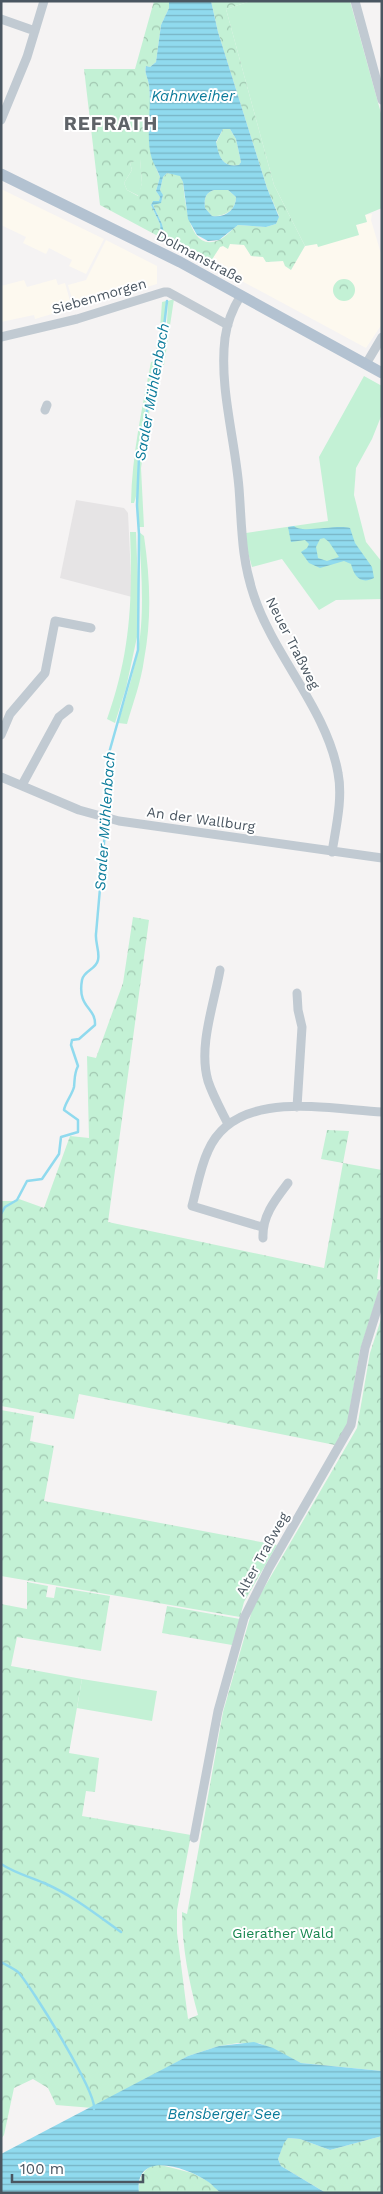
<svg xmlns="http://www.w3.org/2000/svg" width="383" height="2194" font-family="'Work Sans',sans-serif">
<defs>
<pattern id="forest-crowns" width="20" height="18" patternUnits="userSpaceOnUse" patternTransform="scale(1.25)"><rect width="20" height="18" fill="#c3f1d5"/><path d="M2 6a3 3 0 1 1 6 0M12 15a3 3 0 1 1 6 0" fill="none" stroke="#a0c6b0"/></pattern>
<pattern id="water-rules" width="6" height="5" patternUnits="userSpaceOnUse" patternTransform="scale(1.25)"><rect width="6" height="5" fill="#90daee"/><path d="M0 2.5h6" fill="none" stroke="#78b4c4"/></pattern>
</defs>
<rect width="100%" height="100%" fill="#f5f3f3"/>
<path fill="#fdf9ef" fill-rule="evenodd" d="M1,189L104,239L86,274L69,266L72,260L49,248L46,254L23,243L26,237L1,225Z
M372,214L371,220L382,257V324L366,348L227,273L211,261L220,247L230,244L245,245L251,256L263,257L266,262L284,261L291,270L305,246L359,235L356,225L367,222L365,215ZM345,279L348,280L353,296L344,301L335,297L333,291L337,281Z
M106,240L157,266V284L75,308L68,285L86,280Z
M56,279L58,285L65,283L72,308L35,319L34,315L1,322V286L24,280L27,287Z"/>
<path fill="#e6e4e5" d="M76,500L124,508L128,513L132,597L60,578Z"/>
<path fill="#c3f1d5" d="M251,1H350L382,117V208L365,215L367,222L356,225L359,235L318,247L317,244L305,246L274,185L226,9Z
M140,158L142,183L139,196L127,190L124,183L132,170L130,163Z
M174,299L164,365H159L167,323L168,301Z
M166,301C164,355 142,404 138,458C137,471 139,492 134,503H131C132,454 142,409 151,362L154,361L160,329L162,302Z
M364,376L382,386V414L372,439L356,468L354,495L366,542L382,562V599L336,600L319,610L282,559L252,567L247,549L246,533L328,521L319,457Z
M154,381L141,468L144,527H138C137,479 138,427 154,381Z
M130,532H136L139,611L137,637L126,688L115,723L107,719C130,655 133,599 130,532Z
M139,532L144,536C150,578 152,618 144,660C141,682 133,703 127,724L118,723C127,695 136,666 140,637C144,602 141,567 139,532Z
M82,1679L157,1691L152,1721L77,1708Z"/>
<path fill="url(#forest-crowns)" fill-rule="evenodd" d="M154,1H169V8L161,25L156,62L150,67L146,66C144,73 148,78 149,85C153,122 143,142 160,177L156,191L160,197L159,201H153L151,205L160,224L161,236L164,237L162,224L153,205L161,202L163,196L160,190L163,177L167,173L180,175L183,182C185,199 188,254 219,240C226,237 232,229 238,225L266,227L276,224L279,216L267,188L218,32L211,1H251L226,9L274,185L305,246L291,270L285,266L283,261L266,262L263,257L251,256L244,245L230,244L228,249L223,246L220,247L211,261L227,273L100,205L84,69H135ZM140,159L142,183L138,196L127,190L124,183L132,170L130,163Z
M223,129H230L236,139L241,162L239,165C222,168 219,156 216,143Z
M214,190H228L236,197C236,210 225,217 212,216L205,208C204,199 205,193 214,190Z
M333 290a11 11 0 1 1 22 0a11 11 0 1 1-22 0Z
M133,917L149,920L108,1222L324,1268L343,1163L321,1159L327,1130L349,1131L343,1163L382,1170V1242L377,1279L381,1280V1284L360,1350L347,1425L335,1445L79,1394L74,1419L1,1406V1201H17L19,1199L44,1208L70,1136L89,1138L87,1056L96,1058L123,983Z
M382,1316V2071L301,2063L259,2043H238L219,2046L188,2056L93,2108L56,2105L48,2088L33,2079L14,2088L4,2135L1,2139V1604L27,1609V1582L48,1586L46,1597L54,1598L56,1587L110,1596L101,1651L17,1637L11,1666L82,1679L69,1753L99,1758L95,1792L86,1791L82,1816L191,1835L177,1910V1933L188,2019L198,2015C189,1982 182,1947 182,1912L187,1914L223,1712L253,1607L357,1428L370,1353Z
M1,1410L34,1416L30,1441L54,1446L44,1501L277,1545L244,1602L240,1617L1,1576Z
M167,1606L240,1619L232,1645L162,1633Z
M382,2136V2193H326L281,2166L278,2159L284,2142L288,2138L300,2139L330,2150Z
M157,2164L192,2173L208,2181L222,2193H139C138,2180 143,2167 157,2164Z"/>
<path fill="url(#water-rules)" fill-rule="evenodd" d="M169,1H211L218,32L267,188L279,217L276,224L266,227L238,225L219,240L208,241L197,235L188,219L183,182L180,176L167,173L163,177L160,190L163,195L161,203L153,205L162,224L165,237L161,236L160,224L151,205L153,201H159L160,197L156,191L160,177C158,171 154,165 152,159C145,139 152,108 149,85C148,78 144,73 146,66L150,67L156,62L161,25L169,8ZM223,129H230L236,139L241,162L239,165C222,168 219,156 216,142ZM214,190H228L236,197C236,210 225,218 212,216L205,208C204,199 205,193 214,190Z
M294,526C301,534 337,524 350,528L355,543L372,567L374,578C361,585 354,576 351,564L344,561L320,568L309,563L301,552L307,548L309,544L305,540L291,542L288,527ZM324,538L329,542L339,557L327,561L318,558L316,547L320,539Z
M254,2042L273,2048L301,2063L382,2071V2136L330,2150L300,2139L288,2138L284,2143L278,2159L281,2166L326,2193C299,2193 272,2193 245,2193C239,2193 228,2194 222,2193C217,2191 212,2184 207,2181C186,2167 134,2149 139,2193H1V2154L188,2056L219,2046Z"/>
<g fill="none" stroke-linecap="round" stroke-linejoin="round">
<path stroke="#90daee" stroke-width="2.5" d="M106,814L112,769L109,753L138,650L139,534L137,505L139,456L151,387L161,353L167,301
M1,1214L5,1207L17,1200L27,1181L42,1179L59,1154L61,1137L78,1132V1120L64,1110C65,1103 72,1095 74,1087C75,1078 74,1074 78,1066L71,1045L72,1040L79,1039L95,1025C96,1007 77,1008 82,980C84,970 96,970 98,960C100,952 95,942 96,934C99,896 103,858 106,820
M1,1864C17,1874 28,1876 44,1883C72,1895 97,1915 121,1932
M1,1962C6,1965 13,1968 18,1972C32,1987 97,2093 94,2109"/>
<path stroke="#c1cad2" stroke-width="9" d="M355,1L382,100
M1,19L35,31
M1,120L27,57L44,1
M241,295C233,308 227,322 225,338C219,387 235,439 239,488C242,527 241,558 254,596C274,656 327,710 338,773C343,798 336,827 332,852
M1,337L77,319L164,292H168L228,325
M366,364L382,337
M45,410L47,405
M1,735L10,714L45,673L55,621L91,628
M1,777L79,810L119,821L382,858
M22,785L59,717L69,709
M220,970C214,1004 198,1047 208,1081C213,1096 221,1110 228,1124
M297,1107L302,1027L298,1010L297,993
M262,1227L192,1206C197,1188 200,1168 208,1151C235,1088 327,1109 382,1112
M263,1238C262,1216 275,1200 288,1183
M194,1838L218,1711L244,1618L269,1568L351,1425L365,1348L382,1294"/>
<path stroke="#b3c2d1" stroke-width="11" d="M1,174L180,262L382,373"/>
</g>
<g text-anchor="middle" stroke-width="4" stroke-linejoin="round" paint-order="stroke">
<g font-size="14" fill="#4a5661" stroke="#fff">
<text transform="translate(200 257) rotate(28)" y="5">Dolmanstraße</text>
<text transform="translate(99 296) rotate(-16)" y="5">Siebenmorgen</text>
<text transform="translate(293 643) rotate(63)" y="5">Neuer Traßweg</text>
<text transform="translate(201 819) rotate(8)" y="5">An der Wallburg</text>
<text transform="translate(262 1554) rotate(-61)" y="5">Alter Traßweg</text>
</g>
<g font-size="14" fill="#17864f" stroke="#fff">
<text x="283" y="1938">Gierather Wald</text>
</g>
<g font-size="15" font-style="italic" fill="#0c7c9b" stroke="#fff">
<text x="193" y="101">Kahnweiher</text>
<text transform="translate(152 392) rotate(-80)" y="5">Saaler Mühlenbach</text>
<text transform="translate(105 821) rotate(-86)" y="5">Saaler Mühlenbach</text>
<text x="224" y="2119">Bensberger See</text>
</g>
<g font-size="19" font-weight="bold" letter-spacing="1" fill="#5f6368" stroke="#fff">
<text x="111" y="130">REFRATH</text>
</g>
</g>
<rect width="383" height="2194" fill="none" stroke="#4a5661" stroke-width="5"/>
<path d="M12 2174v8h131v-8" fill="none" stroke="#4a5661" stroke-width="2.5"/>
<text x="20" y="2174" font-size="15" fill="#4a5661" stroke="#ffffff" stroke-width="4" paint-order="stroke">100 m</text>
</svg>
